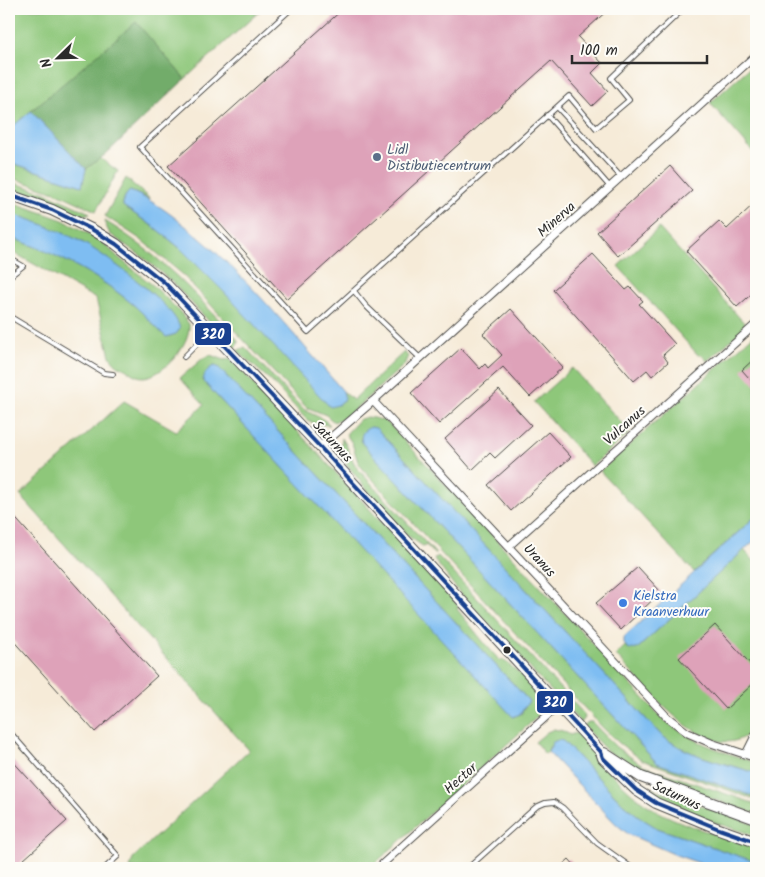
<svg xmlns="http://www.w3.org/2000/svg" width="765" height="877" font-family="Kalam,sans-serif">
<rect width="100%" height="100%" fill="#fdfcf7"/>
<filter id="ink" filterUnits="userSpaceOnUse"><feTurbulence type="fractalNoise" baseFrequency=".02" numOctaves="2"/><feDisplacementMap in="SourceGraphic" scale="10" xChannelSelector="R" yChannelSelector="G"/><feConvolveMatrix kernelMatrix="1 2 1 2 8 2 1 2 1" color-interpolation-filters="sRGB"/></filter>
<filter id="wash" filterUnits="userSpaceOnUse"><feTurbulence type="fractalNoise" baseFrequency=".0096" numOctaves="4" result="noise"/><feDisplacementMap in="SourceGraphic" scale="20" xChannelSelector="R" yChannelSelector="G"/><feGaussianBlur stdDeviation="1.12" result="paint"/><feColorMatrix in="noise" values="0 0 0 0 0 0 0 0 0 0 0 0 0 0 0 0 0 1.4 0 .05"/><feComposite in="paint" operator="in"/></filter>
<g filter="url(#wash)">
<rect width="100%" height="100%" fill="#f6ebd8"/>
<path fill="#8ec77a" stroke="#5c7952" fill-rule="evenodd" d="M9,9H262L185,79L136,23L12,127L9,128Z
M756,62V155L710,103Z
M100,158L118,171L96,211L55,192L9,177V162L82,186L86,169Z
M126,178L150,199L130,191C125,195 123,200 123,206L154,227L180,248L223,291L344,399L343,391L353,400L404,352L408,356L404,365L347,416L334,422L326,415L306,407L181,273L140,239L105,216Z
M9,181L46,193L90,213L84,215L73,214L45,202L9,190Z
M9,201L63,220L100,240L119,258L155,287L180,312L189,324C191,344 163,377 143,377C136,377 130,372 125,369C118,366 114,363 110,356L96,299L9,250V237C55,253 99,275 136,307C147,317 156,327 166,337L176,334L180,329L166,307L148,290L111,261L82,242L48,227L9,213Z
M105,221C160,254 195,294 238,340V344L234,348L172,282L144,258L110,234L107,228Z
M659,228L747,326L707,361L701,354L699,356L618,266Z
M756,333V516L694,572L600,471Z
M245,347L301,407C310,415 322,416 330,425L315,424L306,419L270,380L237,351Z
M210,355L225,360L230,358L459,606L457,609L486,645L500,661L502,659C517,672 556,695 536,718L370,868H130L133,858L249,750L20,495L124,401L176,431L204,405L180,378L202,359ZM214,366L218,367L529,701L521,714L513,716L203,381Z
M572,368L630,432L592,466L534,402Z
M368,417L383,420L389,424L661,717C692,743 719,750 756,763V773C724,763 686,756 660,734L376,428L371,427L361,437L362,443L657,763L756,797V800L642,760L619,743L603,728L363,469L358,462L352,443L346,434L360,419Z
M342,438C349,448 351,459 357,468L436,554L435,555L426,545L424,547L407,535L376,501L344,461L340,449Z
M744,550L756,563V727C750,733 743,739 734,741C694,750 640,681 616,655L625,646L627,648L637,649Z
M438,556L584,714L585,718L581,723L459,592L434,559Z
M588,722H592L616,747L644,766L756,804V814L644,775L607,751L583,726Z
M554,729L563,731L570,735L576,733C596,754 616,782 639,799C671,824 718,834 756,847V862L657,828L641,818L623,804L563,741L549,747L548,752L545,754L535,742L547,732Z
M628,776L656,790L756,825V836L707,820L647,794Z"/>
<path fill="#72ac6a" stroke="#4e6c4a" d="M136,22L185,79L106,154L86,169L31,111Z"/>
<path fill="#7ebdf2" stroke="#54748e" d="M31,111L86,169L82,186L9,162V128L12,127Z
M130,191C154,201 168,212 188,228C246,275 294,335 343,391L345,399L338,405L330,407L223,291L180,248L154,227L123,206C123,200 125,195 130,191Z
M9,213C33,220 58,230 80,241C101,252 178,307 180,329L176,334L166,337C156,328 147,317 136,307C99,275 55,253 9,237Z
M214,366L218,367L529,701L520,714L513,717L203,381C204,374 207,369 214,366Z
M371,427L376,428L660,734C686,756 724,763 756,773V797L657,763L362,443C360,434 363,430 371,427Z
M756,516V539L637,649C631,650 628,649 624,644V637Z
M558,740L563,741L623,804L641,818L657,828L756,862V868H714L676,855L628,834L615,823L548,752L553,742Z"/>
<g id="blocks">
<path fill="#dea2b9" d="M343,9H609L578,37L602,63L592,73L608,91L592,106L551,61L287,299L168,166Z
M670,166L692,191L618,256L597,232Z
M756,202V290L737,307L686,251L719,221L727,229Z
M593,254L626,290L630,287L643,301L639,304L675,344L663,355L668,362L652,376L647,370L634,381L553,290Z
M511,309L563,367L530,397L503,367L439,424L411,393L461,348L480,369L485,364L488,368L502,355L483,334Z
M756,357V386L742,370Z
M499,390L531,425L495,458L490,453L472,470L445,439Z
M548,432L571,457L511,511L488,485Z
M9,511L157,676L95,732L9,636Z
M638,567L661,592L621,630L596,603Z
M715,625L756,670V681L726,709L679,658Z
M9,757L67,821L14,868L9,863Z
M569,859L577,868H559Z"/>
</g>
</g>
<g filter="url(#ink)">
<use href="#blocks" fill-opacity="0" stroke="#494845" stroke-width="1"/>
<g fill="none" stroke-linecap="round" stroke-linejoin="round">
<g stroke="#494845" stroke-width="6">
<path id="lane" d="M291,9L140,147L308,332L569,96L596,128L629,100L611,78L683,9
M557,107L621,177
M547,115L610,187
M9,258L23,266L9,277
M354,291L366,306L420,358
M9,316L104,373L113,374
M184,357L209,332
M9,731L118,856L105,868
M468,868L536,807L545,803L554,802L563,808L597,843L632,868"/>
</g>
<g stroke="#494845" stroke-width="9">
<path id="street" d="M373,401L756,55
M320,447L373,401L667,717L688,733L711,743L756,758
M509,546L756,324
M746,754L756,734
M378,868L558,706"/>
</g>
<g stroke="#494845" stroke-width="12">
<path id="secondary" d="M9,195L52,210L93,230L116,244L165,283L320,447L601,752L603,758L636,790L656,803L719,829L756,842
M604,753L641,777L756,819"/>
</g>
<use href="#lane" stroke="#fff" stroke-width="4"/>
<use href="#street" stroke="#fff" stroke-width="7"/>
<use href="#secondary" stroke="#fff" stroke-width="10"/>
<g stroke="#fdfcf7" stroke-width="8">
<path id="bus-1" d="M9,195L52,210L93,230L116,244L165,283L320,447L601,752L603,758L636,790L656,803L719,829L756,842"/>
</g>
<use href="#bus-1" stroke="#19408f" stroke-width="4"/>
</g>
</g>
<circle fill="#5c6f8a" stroke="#fdfcf7" stroke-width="2" cx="377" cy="157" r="5"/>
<circle fill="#3f7fe0" stroke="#fdfcf7" stroke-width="2" cx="623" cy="603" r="5"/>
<circle fill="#2b2b2b" stroke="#fdfcf7" stroke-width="2" cx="507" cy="650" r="4.5"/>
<g text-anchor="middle" stroke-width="4" stroke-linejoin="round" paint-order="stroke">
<g font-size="14" fill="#4e5e75" stroke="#fdfcf7" text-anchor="start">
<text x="387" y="154">Lidl<tspan x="387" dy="16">Distibutiecentrum</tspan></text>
</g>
<g font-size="14" fill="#2b2b2b" stroke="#fdfcf7">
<text transform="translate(556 219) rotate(-42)" y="5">Minerva</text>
<text transform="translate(624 425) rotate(-42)" y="5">Vulcanus</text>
<text transform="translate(333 441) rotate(47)" y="5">Saturnus</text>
<text transform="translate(540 560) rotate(47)" y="5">Uranus</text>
<text transform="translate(460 778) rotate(-42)" y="5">Hector</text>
<text transform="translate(677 795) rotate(25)" y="5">Saturnus</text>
</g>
<g font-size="14" fill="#366cbe" stroke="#fdfcf7" text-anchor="start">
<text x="633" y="600">Kielstra<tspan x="633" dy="16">Kraanverhuur</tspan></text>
</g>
</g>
<g stroke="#fdfcf7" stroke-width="2">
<rect x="194" y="322" width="38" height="24" rx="5" fill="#19408f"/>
<rect x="536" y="690" width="38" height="24" rx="5" fill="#19408f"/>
</g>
<g font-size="14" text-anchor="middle" font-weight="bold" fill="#fff">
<text x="213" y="339">320</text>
<text x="555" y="707">320</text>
</g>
<rect width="765" height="877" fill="none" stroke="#fdfcf7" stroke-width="30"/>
<g transform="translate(58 58) rotate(247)" stroke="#fdfcf7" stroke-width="4" paint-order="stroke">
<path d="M0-4L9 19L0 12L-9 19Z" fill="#2b2b2b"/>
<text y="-8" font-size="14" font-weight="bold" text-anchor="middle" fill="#2b2b2b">N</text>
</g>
<path d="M572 55v8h135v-8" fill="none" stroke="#2b2b2b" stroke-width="2.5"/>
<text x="580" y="55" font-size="15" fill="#2b2b2b" stroke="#fdfcf7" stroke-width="4" paint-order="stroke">100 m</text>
</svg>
